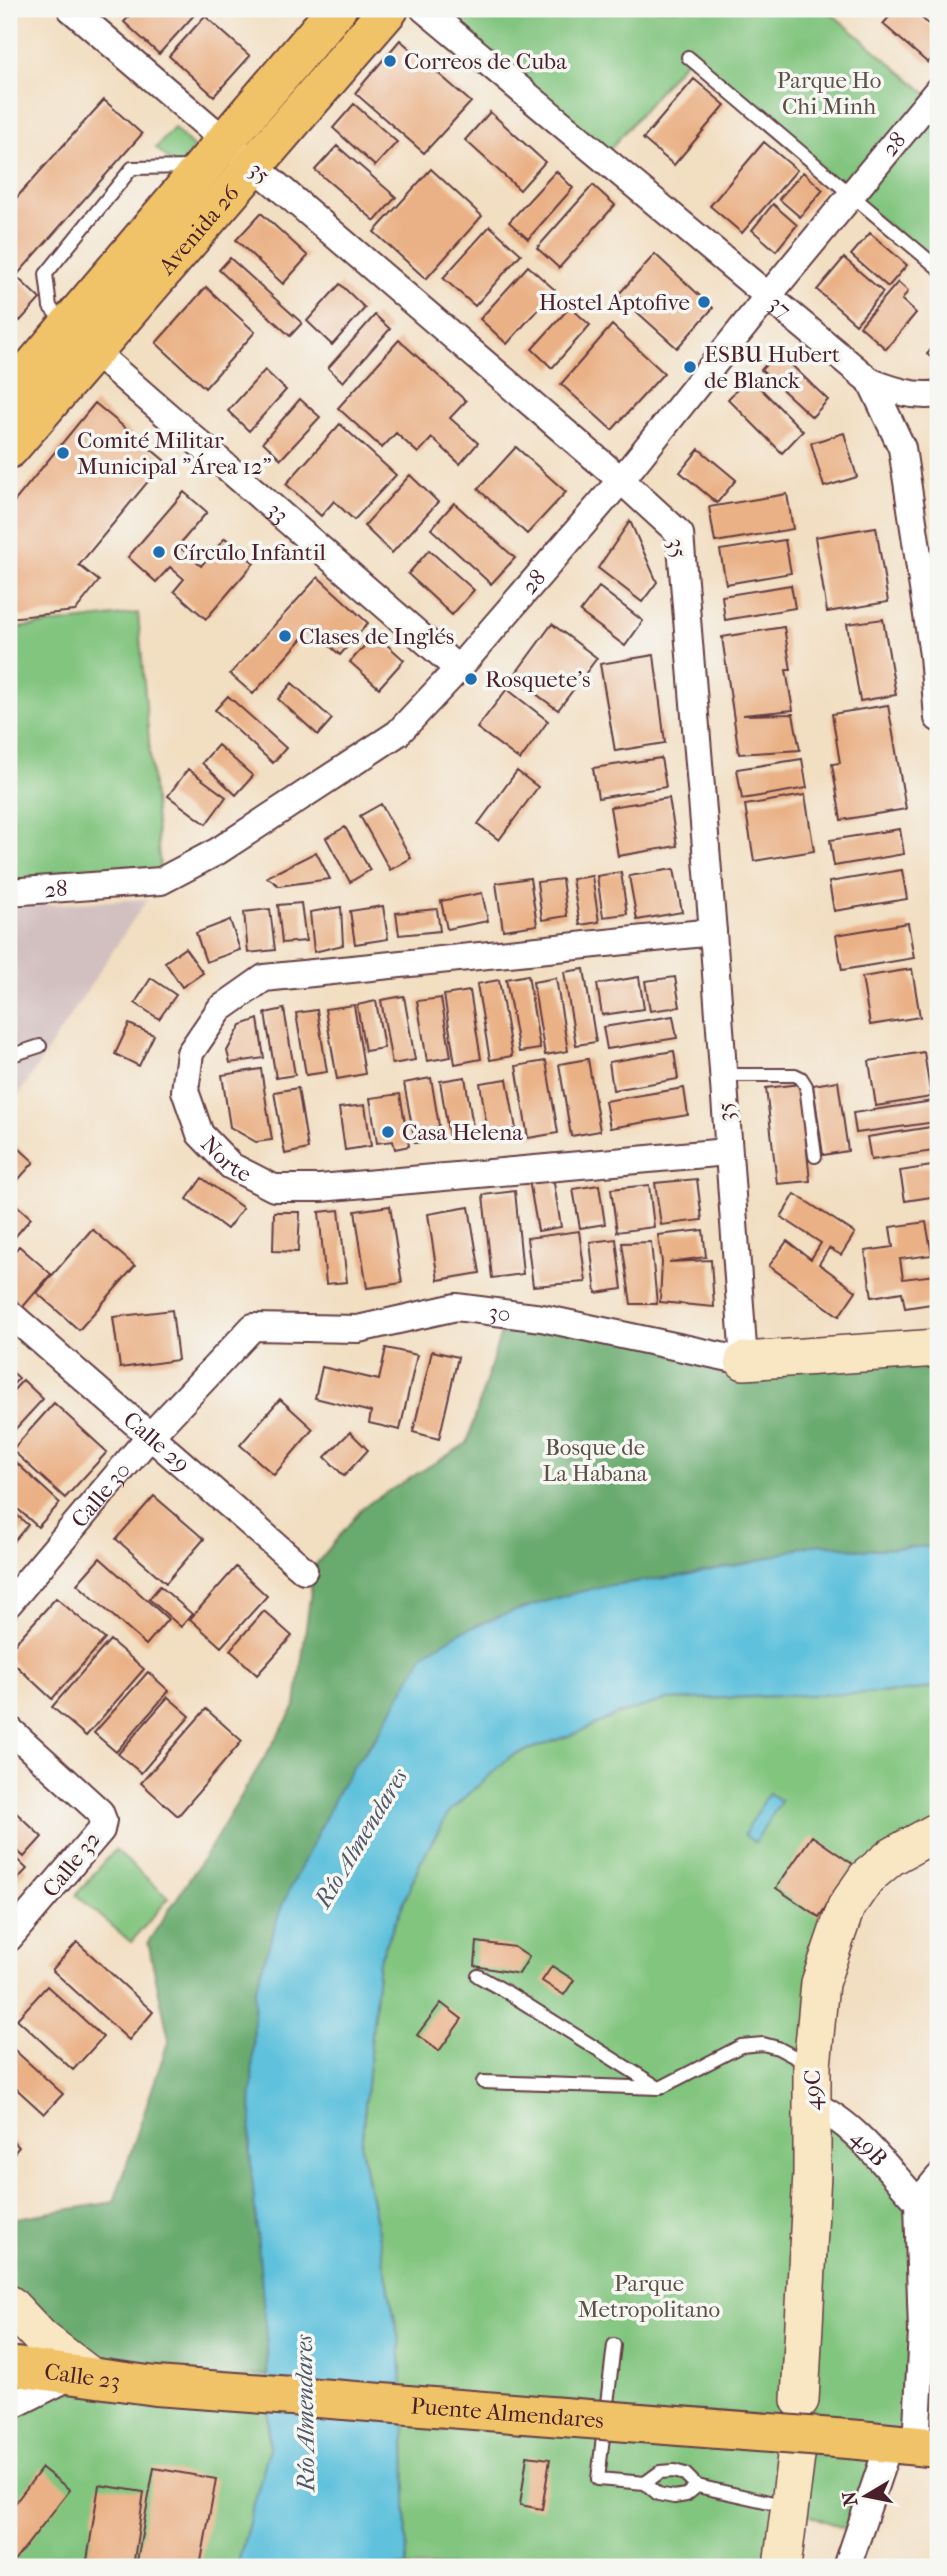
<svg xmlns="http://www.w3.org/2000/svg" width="947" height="2576" font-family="'IM FELL French Canon',serif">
<rect width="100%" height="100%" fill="#f6f6f2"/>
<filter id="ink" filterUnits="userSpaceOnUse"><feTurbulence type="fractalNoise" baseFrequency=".0143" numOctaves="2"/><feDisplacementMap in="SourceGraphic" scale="14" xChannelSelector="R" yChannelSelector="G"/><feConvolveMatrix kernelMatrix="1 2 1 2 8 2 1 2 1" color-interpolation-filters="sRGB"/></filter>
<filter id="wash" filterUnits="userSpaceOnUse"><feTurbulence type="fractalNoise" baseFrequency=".00686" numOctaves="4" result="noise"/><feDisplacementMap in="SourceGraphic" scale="28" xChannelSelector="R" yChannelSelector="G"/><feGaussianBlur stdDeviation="1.57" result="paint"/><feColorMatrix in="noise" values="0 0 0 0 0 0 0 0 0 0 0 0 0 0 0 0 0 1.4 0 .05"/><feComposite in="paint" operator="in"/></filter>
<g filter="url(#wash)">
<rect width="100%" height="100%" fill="#f2dec1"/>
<path fill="#d2bfbf" d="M148,899L133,920L9,1110V907Z"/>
<path fill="#82c57f" stroke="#667255" stroke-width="2" d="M424,9H826L938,103V268L688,57L602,159Z
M174,128L194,148L178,168L156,148Z
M138,613L161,881L9,892V629Z
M938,1687V1830L846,1907L812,2105L918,2202V2434L886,2430L850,2531L791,2507L781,2567H407L405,2432L399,2340L361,2147L379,1961L420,1863L449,1812L511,1756L576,1733L616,1715L665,1700L898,1692Z
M115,1850L169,1898L131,1942L76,1895Z
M267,2374L269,2449L237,2567H9V2407L32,2394L156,2386Z"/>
<path fill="#69aa6e" stroke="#5a644c" stroke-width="2" d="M507,1313L744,1361L938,1348V1546L862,1550L822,1544L803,1547L754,1562L681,1576L604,1586L502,1615L459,1633L357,1761L339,1790L255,1990L250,2153L267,2344V2374L156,2386L89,2375L9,2304V2219L114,2202L169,2039L148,1942L210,1848L296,1705L314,1567L363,1507L467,1443Z"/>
<path fill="#5ec1dc" stroke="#547084" stroke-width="2" d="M822,1544L862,1550L938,1546V1687L898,1692L665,1700L616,1715L576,1733L511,1756L449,1812L420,1863L379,1961L361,2147L399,2340L405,2432L407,2567H237L269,2449L267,2344L250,2153L255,1990L282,1905L339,1790L357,1761L376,1738L424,1654L459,1633L502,1615L563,1596L604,1586L681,1576L754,1562L803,1547Z
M769,1793L781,1801L755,1842L744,1835Z"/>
<g id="blocks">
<path fill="#eab186" d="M136,9H190L195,14L159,54L124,22Z
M896,9H911L938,32V50L928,63L883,24Z
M921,9H938V24Z
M205,16L250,56L214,96L169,56Z
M400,40L471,102L424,153L355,93Z
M694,79L725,105L674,165L643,139Z
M104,100L142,134L9,284V206Z
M354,104L397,142L375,166L333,128Z
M490,112L545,162L520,190L465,140Z
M764,142L797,170L742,233L710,206Z
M337,146L396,197L375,221L315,170Z
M431,169L482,216L426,279L374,232Z
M556,171L573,188L528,239L509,222Z
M803,172L823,190L800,217L779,199Z
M593,185L615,205L559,268L537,248Z
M773,204L797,225L776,251L752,230Z
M261,213L308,256L283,284L236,240Z
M490,226L521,254L475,306L443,278Z
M870,233L907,265L888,287L851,255Z
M655,254L713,308L677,348L618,295Z
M230,258L302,323L290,336L219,270Z
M844,258L883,292L856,324L817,290Z
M528,266L555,290L507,344L480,319Z
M18,278L40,299L20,321L9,311V288Z
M898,282L908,291L902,300L916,313L886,349L860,326Z
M340,284L365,308L332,345L307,321Z
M206,287L255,332L205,388L156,343Z
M570,307L590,325L552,368L532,349Z
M375,315L390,329L343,382L328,368Z
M612,325L664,373L612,430L561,384Z
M399,340L466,401L450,418L478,443L460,464L432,438L418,453L396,433L382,448L338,408Z
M938,341V363L927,354Z
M778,352L828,400L812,417L761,370Z
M265,370L286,390L249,431L228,411Z
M749,377L803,431L782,453L728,399Z
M300,399L320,417L281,459L263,442Z
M95,403L165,461L79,565L99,581L75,611L9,618V508Z
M340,424L396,475L354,520L334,501L321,516L286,484Z
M844,433L857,477L824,487L811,443Z
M516,447L566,492L527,534L478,489Z
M699,449L736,480L717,503L680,472Z
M410,475L438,502L392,553L364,526Z
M184,492L207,512L178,546L201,566L225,538L254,563L206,619L174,591L184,579L170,567L156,582L128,557Z
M787,494L793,529L715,542L709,507Z
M454,503L515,558L491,584L431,529Z
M630,521L657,582L642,602L598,568Z
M876,527L888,602L827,612L815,537Z
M785,540L791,573L726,584L720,550Z
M429,550L474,590L452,615L408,574Z
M318,577L368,623L340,655L311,629L253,694L230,674Z
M791,585L795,608L725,620L722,596Z
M599,587L643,621L625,646L580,612Z
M883,619L896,695L860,701L847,624Z
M552,624L597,658L558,710L513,677Z
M784,627L791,670H786L793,710L743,715L793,714L800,750L739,754L722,637Z
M375,634L404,660L379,688L350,662Z
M654,655L665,743L615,751L600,664Z
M292,683L332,719L318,735L278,699Z
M507,689L548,721L520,760L477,728Z
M228,696L286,748L273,763L215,710Z
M888,705L906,809L841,820L832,764L840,763L832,714Z
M218,745L253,776L236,795L202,763Z
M661,758L666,787L598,798L593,768Z
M802,759L807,788L742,799L737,769Z
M188,769L226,797L206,824L168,796Z
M517,771L538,787L499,840L478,824Z
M805,795L814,851L754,861L745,805Z
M669,798L677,846L618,856L610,807Z
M381,804L411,858L390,870L360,816Z
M345,827L370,870L350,882L326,838Z
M900,829L904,854L834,866L830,840Z
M316,852L330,879L279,886L267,877Z
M674,869L682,912L637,920L629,876Z
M902,870L907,899L834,911L829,882Z
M621,872L627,914L603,917L597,876Z
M592,876L599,922L580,925L572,879Z
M530,878L537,925L503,930L496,883Z
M562,879L567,916L542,920L537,882Z
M482,893L488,921L447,929L441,901Z
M301,903L306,941L282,943L278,905Z
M383,906L388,939L355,944L350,911Z
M341,907L343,945L314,952L310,912Z
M270,909L275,950L248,953L244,912Z
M437,909L440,931L399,935L396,913Z
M230,920L240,950L206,962L196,933Z
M908,923L914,958L842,970L836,935Z
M185,948L203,973L182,987L165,962Z
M584,969L596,1042L576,1045L564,972Z
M912,969L920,1017L870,1025L862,977Z
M528,975L540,1049L519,1052L506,979Z
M639,977L644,1009L602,1015L597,984Z
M675,977L680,1007L650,1011L645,981Z
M151,978L176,995L159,1019L135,1003Z
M556,978L568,1051L545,1055L533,982Z
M499,980L512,1056L490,1060L477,984Z
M470,991L481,1059L455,1064L444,995Z
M404,996L415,1060L392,1064L381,1000Z
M441,998L451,1057L427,1061L417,1001Z
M376,1001L384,1048L365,1051L357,1005Z
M354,1005L365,1074L337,1079L325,1009Z
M284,1009L295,1075L276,1078L265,1013Z
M317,1010L327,1072L306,1075L296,1013Z
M673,1016L677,1038L607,1049L603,1027Z
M258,1019L264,1058L230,1063L227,1051L241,1025Z
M129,1024L154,1035L139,1066L115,1054Z
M674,1051L678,1079L613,1090L609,1062Z
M924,1052L931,1097L876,1106L869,1061Z
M588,1059L600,1131L571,1136L559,1064Z
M546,1061L558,1133L528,1138L516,1066Z
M261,1069L272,1140L256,1142L230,1127L222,1075Z
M465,1077L474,1133L449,1137L440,1081Z
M431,1078L441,1138L415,1143L404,1083Z
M507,1079L516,1129L488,1134L480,1083Z
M838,1081L848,1151L823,1155L813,1085Z
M800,1084L810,1181L777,1184L766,1088Z
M298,1088L308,1149L285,1154L274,1092Z
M684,1088L688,1115L610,1128L605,1101Z
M400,1094L409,1146L395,1149L393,1141L377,1143L370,1098Z
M933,1101L936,1122L856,1133L853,1113Z
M365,1105L371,1146L345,1150L339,1108Z
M931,1127L934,1151L871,1160L867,1137Z
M9,1139L34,1162L9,1190Z
M938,1165V1196L905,1201L900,1171Z
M553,1177L561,1227L538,1231L529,1180Z
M202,1178L243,1208L227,1229L187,1199Z
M697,1179L702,1220L661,1225L655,1183Z
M599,1185L605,1224L580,1228L573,1189Z
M649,1185L654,1227L617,1232L611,1189Z
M515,1191L523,1274L492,1278L483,1195Z
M795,1194L855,1233L841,1255L829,1248L819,1264L856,1291L839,1316L769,1266L787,1241L811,1259L821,1243L781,1217Z
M13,1202L31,1218L9,1244V1207Z
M390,1206L402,1283L367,1288L355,1211Z
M469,1207L480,1273L438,1280L428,1214Z
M339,1210L347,1282L326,1284L319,1212Z
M274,1212H300L298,1252L273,1251Z
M926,1222L932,1255L900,1259L903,1279L935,1275L938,1303L905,1308L902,1292L872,1297L865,1251L893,1247L890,1227Z
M92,1229L135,1266L79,1330L37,1293Z
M703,1230L706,1257L669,1262L711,1260L714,1307L660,1302L662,1262L658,1235Z
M579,1231L586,1282L533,1286L527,1238Z
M616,1239L622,1289L596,1293L590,1242Z
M651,1242L657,1304H631L622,1243Z
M19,1246L51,1274L22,1308L9,1296V1258Z
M172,1310L178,1360L120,1368L113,1317Z
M386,1348L417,1355L400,1430L369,1423L371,1412L315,1398L322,1367L379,1380Z
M432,1351L458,1357L439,1439L413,1432Z
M9,1369L19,1378L9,1389Z
M23,1380L43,1399L9,1436V1395Z
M280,1399L313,1429L274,1475L240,1445Z
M54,1403L107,1452L65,1498L12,1450Z
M350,1432L368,1450L344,1476L325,1457Z
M9,1456L60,1503L38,1527L9,1501Z
M154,1496L204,1539L166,1583L116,1539Z
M9,1508L28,1525L9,1547Z
M100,1558L168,1619L146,1645L77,1584Z
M236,1567L267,1596L221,1647L190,1619Z
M160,1586L192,1614L181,1627L149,1599Z
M56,1598L105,1639L52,1699L9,1659V1650Z
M264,1611L292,1636L257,1675L230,1650Z
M110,1640L144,1669L86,1736L52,1707Z
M148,1672L169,1691L116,1752L94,1733Z
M168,1697L190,1716L141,1773L118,1754Z
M206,1709L242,1741L178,1816L141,1783Z
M9,1806L42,1837L24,1857L9,1843Z
M812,1836L854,1865L819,1917L776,1888Z
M9,1852L27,1869L9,1888Z
M77,1942L153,2012L129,2040L52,1970Z
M477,1942L514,1947L529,1957L519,1974L475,1966Z
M552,1966L574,1980L564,1995L542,1981Z
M47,1986L103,2037L73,2070L17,2019Z
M441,2003L462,2019L439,2051L417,2035Z
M9,2045L63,2094L44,2114L9,2082Z
M9,2137L19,2147L9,2159Z
M527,2456L550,2459L542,2509L520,2505Z
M42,2468L70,2490L12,2564L9,2562V2511Z
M154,2468L216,2479L200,2567H136Z
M99,2485L144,2492L133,2567H86Z
M592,2563L598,2564L604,2567H579Z"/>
</g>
</g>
<g filter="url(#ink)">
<use href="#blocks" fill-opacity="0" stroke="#633c42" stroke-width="2"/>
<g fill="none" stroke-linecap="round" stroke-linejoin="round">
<g stroke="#633c42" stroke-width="16">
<path id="lane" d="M688,57L938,268
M65,324L50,307L46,274L132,168L194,167
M9,1056L40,1046
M723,1075H795L801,1078L806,1086L815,1156
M478,1976L505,1991L659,2088
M483,2082L660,2088L741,2046L763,2044L778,2048L808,2064
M919,2247L938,2244
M614,2345L598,2479L645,2483L658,2494L674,2497L686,2495L697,2486
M645,2483L660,2472L674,2471L685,2474L697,2486L787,2506"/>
</g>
<g stroke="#633c42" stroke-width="30">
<g id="street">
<path id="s1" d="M424,9L871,382L902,448L933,655L938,718"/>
<path id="s2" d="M83,342L458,669"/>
<path d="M871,382C892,390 915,398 938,394"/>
<path id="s3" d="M9,892L161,881L218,851L398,733L458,669L621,480L768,296L938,90"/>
<path id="s4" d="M713,932L264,978L220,1009L190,1053L185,1091L200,1134L231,1166L274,1188H320L727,1152"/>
<path id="s5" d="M9,1313L304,1570"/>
<path id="s6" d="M9,1603L150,1436L253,1327L358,1329L456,1307L542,1318L744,1361L713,932L680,534L621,480L71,9"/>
<path d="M9,1729L100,1812L103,1820L101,1830L9,1938"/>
<path id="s7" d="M812,2105C854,2121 888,2170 918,2202L922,2332L916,2445"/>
<path d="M918,2202L938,2178"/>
<path d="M9,2407L73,2375"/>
<path d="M847,2567L890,2441"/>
</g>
</g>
<g stroke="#633c42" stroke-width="40">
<path id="secondary" d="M744,1361L938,1348
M9,2304L41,2338L89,2375
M800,2400L812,2173V2066L820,1983L846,1907L866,1878L891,1857L938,1831
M782,2567L796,2456"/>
</g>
<g stroke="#633c42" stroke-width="42">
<g id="primary">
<path d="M9,395L337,9"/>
<path id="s8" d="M9,449L389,9"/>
<path id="s9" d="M9,2366L156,2386L305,2397"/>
<path d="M860,2440L938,2448"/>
</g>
</g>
<use href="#lane" stroke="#fff" stroke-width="12"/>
<use href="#street" stroke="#fff" stroke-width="26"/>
<use href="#secondary" stroke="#f9e7c3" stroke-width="37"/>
<use href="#primary" stroke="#f1c369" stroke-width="38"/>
<g stroke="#633c42" stroke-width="42" stroke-linecap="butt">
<g id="primary-bridge">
<path id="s10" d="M305,2397L860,2440"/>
</g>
</g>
<use href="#primary-bridge" stroke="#f1c369" stroke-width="38"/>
</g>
</g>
<g fill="#1f6fb2" stroke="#f6f6f2" stroke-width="2.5">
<circle cx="390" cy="61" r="7"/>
<circle cx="704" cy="302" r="7"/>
<circle cx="690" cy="367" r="7"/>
<circle cx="63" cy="453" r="7"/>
<circle cx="159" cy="552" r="7"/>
<circle cx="285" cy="636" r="7"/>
<circle cx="471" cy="679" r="7"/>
<circle cx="388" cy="1132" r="7"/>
</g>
<g text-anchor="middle" stroke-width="7" stroke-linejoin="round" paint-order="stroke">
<g font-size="23" fill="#4a1f2b" stroke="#f6f6f2" text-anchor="start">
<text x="404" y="69">Correos de Cuba</text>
<text x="690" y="310" text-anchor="end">Hostel Aptofive</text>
<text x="704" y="362">ESBU Hubert<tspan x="704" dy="26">de Blanck</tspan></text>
<text x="77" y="448">Comité Militar<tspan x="77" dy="26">Municipal "Área 12"</tspan></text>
<text x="173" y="560">Círculo Infantil</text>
<text x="299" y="644">Clases de Inglés</text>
<text x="485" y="687">Rosquete's</text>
<text x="402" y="1140">Casa Helena</text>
</g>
<g font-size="23" fill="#5b5144" stroke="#f6f6f2">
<text x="829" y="88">Parque Ho<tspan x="829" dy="26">Chi Minh</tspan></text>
<text x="595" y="1455">Bosque de<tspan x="595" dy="26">La Habana</tspan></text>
<text x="649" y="2291">Parque<tspan x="649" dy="26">Metropolitano</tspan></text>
</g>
<g font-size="23" fill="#4a1f2b" stroke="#f6f6f2">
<text dy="8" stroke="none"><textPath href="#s3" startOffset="1202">28</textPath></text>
<text transform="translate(260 172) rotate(41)" y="8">35</text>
<text dy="8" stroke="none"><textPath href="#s8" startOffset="290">Avenida 26</textPath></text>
<text dy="8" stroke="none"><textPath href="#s1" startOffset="464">37</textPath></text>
<text dy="8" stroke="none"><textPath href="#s2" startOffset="259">33</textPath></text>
<text transform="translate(678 548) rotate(77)" y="8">35</text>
<text dy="8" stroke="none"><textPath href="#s3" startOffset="635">28</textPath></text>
<text dy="8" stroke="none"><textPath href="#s3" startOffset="47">28</textPath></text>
<text transform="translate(725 1112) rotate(-94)" y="8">35</text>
<text dy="8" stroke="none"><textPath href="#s4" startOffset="679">Norte</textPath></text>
<text dy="8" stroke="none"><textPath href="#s6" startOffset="618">30</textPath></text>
<text dy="8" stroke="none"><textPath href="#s5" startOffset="196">Calle 29</textPath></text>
<text dy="8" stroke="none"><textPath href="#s6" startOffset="142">Calle 30</textPath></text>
<text transform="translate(71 1864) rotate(-51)" y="8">Calle 32</text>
<text transform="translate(812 2090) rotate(-90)" y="8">49C</text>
<text dy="8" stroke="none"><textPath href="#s7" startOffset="72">49B</textPath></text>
<text dy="8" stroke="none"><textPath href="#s9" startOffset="74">Calle 23</textPath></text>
<text dy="8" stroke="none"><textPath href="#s10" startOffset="203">Puente Almendares</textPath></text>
</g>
<g font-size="24" font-style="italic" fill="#515869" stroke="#f6f6f2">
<text transform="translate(361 1838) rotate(-59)" y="8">Río Almendares</text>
<text transform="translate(305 2413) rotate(-91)" y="8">Río Almendares</text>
</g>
</g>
<rect width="947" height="2576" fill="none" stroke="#f6f6f2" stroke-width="35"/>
<g transform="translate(866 2496) rotate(260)" stroke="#f6f6f2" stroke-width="5" paint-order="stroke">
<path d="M0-5L12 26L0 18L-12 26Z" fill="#4a1f2b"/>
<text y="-10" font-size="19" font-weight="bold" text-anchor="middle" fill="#4a1f2b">N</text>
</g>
</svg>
